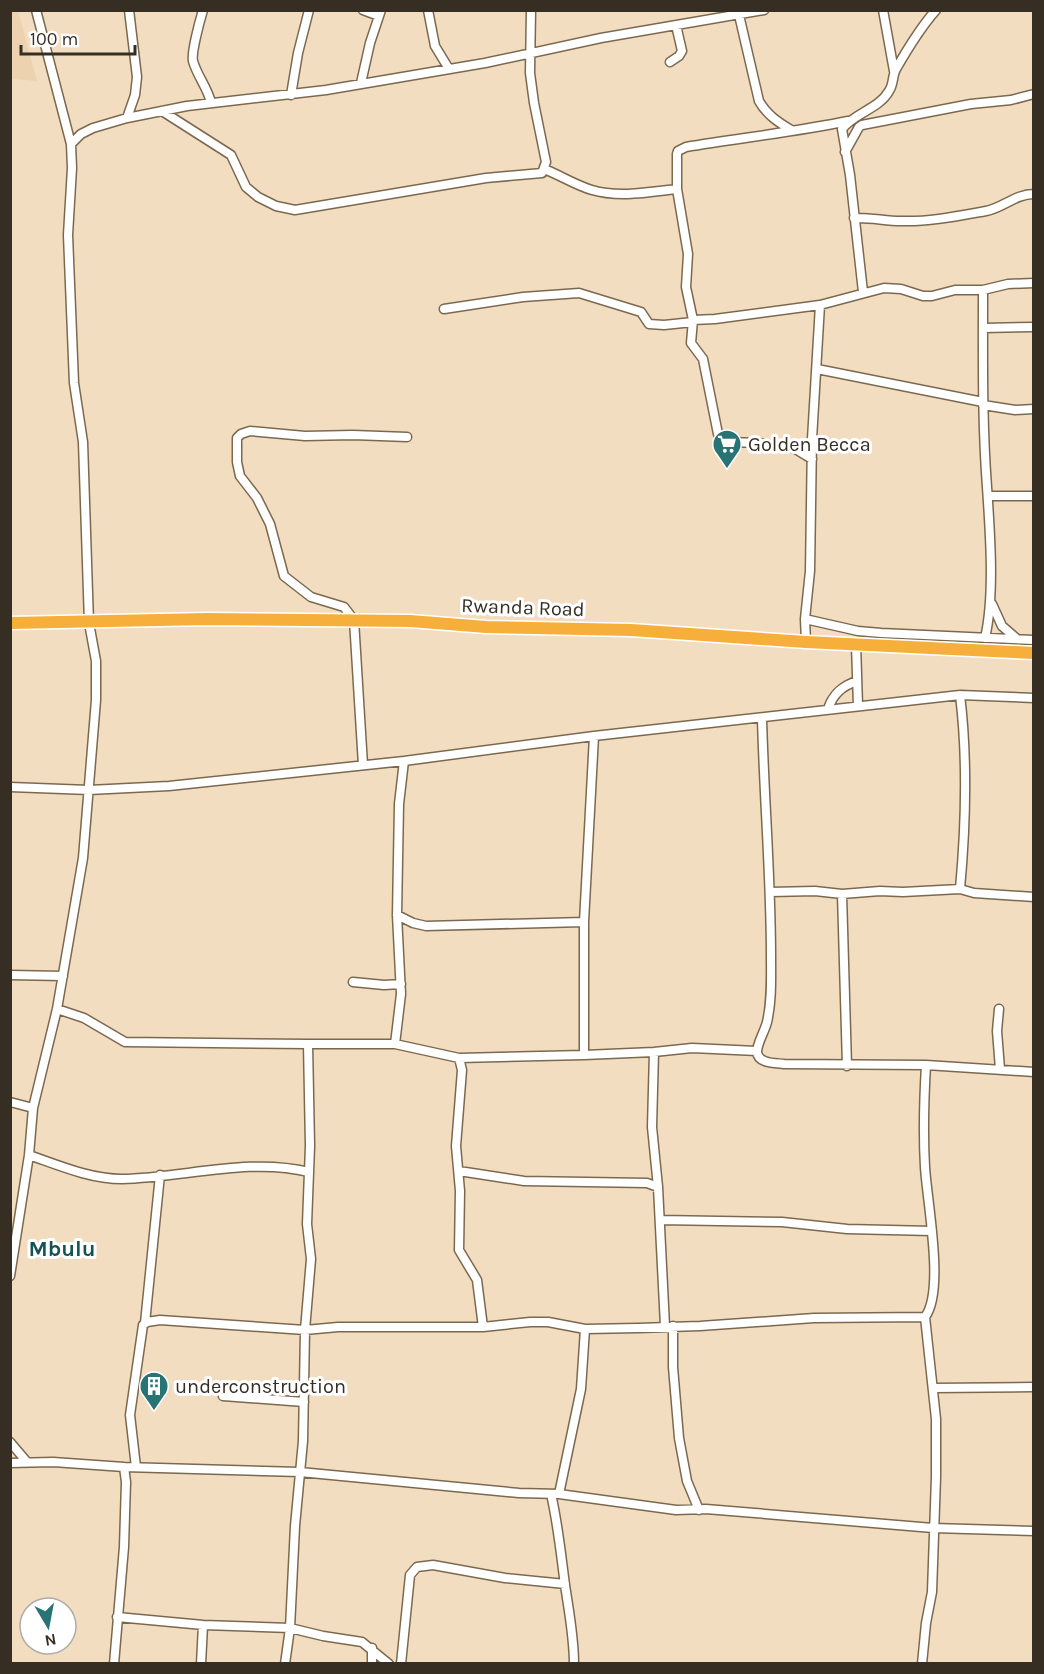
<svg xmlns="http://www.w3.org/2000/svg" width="1044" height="1674" font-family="Karla,sans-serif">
<rect width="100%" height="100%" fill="#f3ddc1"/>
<path fill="#ecd2af" d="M10,11H18L37,81L11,79Z"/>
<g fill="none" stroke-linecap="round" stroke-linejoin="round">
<g stroke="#7b694f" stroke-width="11">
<path id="minor" d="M36,10L71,144
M203,10C200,20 191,53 193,61C197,76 208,88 211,103
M363,10L379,16
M428,10L435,46L449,69
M883,10L894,71
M739,15L759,101C767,115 778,122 791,130
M670,62L679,56L682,51L676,25
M361,83L370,43L381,10
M291,95L298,53L309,10
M162,111L231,155L246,187L258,197L276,206L295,210L486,178L542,173L546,162L534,103L530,73L531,10
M127,118L135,95L137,77L129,10
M845,152L859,127L862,125L971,104L1011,100L1034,94
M544,169C560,175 575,185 592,190C619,198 650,192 677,189
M854,218C870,217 885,221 901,221C929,222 958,216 986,211C1003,208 1015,194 1034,194
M983,290C983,356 982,421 987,487C990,532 995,595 985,638
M863,292L850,175L842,129C854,113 879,109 889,91C894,84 892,76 896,69C908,48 920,28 936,10
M444,309L523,297L579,293L641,312L649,324L664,325L693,322
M693,320L715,319L820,305L884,288L901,289L923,296H932L955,290H983L1008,284L1034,283
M983,328L1034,327
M817,369L983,402
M983,405L1015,410L1034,409
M812,459L794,448L759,443L729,442L721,439L718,434L703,359L691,343L693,320L686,287L688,254L677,189V154L678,151L686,147C740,138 795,132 848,121
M988,496H1034
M992,604L1002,626L1017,639
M805,619L858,631L881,633L1034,640
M806,642L805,619L810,571L812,439L820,305
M856,644L858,706
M828,709C833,694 842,686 857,681
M762,718C764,798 771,877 771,957C771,978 772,1001 767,1022C765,1031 757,1043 757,1052C758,1064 776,1063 784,1064L926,1065L1034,1072
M594,736L584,922V1055L654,1052L692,1048L757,1051
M363,765L354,620L344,607L311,597L284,576L270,524L257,498L240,476L237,462V438L241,434L250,431L305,436L353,435L407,437
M10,787L89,790L169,786L404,761L594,736L960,695L1034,698
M960,889L974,893L1034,897
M770,892L815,891L842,894L880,891L903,892L960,889C966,824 968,760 960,695
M842,894L847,1066
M397,915L413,923L426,926L584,922
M10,975L63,976
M353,982L384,985L401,984
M57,1009L84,1018L125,1042L308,1044
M999,1009L997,1031L1000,1069
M395,1044L459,1058L462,1070L456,1146L460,1191L459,1250L477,1280L483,1327
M654,1052L652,1127L658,1187L665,1326
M459,1058L584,1055
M10,1102L33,1108
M29,1155C58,1165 90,1179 122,1179C183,1178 249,1157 309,1172
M459,1171L524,1181L647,1183L658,1187
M660,1220L782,1222L847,1229L932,1231
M10,1276L29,1155L33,1108L57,1009L83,858L96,700V661L89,623L83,442L74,383L68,235L72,168L71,144L81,134L93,128L127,118L187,106L326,90L485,63L601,38L764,10
M925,1317C945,1291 927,1202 925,1167C923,1133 924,1099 926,1065
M145,1323L160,1175
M673,1326V1367L679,1438L687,1481L699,1510
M933,1388L1034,1387
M223,1396L304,1402
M10,1442L27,1462
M10,1463L53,1462L124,1467L300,1472L519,1493L559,1494L676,1510L706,1509L933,1528L1034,1531
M136,1467L130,1415L143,1325L147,1322L160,1320L305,1330L338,1327H483L530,1322H548L585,1329L638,1328L700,1326L814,1318L925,1317L936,1419V1477L932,1592L926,1623L922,1664
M551,1494C558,1524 561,1555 565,1585C569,1612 574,1637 574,1664
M559,1494L581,1389L585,1329
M117,1617L203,1625L290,1628L323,1636L362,1642L389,1664
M114,1664L124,1547L126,1482L124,1467
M201,1664L203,1625
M285,1664L290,1628L295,1526L303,1441L305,1330L311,1259L307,1224L310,1146L308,1044H395L401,994L397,915L399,804L404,761
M372,1664V1648
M401,1664L410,1575L417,1567L433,1565L505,1578L565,1584"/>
</g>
<g stroke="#fff" stroke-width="15">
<path id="highway" d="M10,623L208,619L410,621L486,627L631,630L806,642L1034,653"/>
</g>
<use href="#minor" stroke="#fff" stroke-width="8"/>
<use href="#highway" stroke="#f7af3c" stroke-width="12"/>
</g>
<defs>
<g id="supermarket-pin" transform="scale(1.5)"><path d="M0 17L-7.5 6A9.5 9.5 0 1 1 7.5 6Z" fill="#287374" stroke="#fff"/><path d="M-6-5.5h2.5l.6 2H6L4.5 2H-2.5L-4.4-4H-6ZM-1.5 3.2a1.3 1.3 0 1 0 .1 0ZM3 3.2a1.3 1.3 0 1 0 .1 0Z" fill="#fff"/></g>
<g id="building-pin" transform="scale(1.5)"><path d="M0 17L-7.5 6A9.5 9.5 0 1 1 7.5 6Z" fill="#287374" stroke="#fff"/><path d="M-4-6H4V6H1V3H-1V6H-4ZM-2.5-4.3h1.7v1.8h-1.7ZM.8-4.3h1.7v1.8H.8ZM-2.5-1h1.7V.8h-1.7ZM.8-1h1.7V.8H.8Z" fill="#fff"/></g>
</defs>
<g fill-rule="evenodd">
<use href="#supermarket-pin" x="727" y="444"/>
<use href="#building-pin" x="154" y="1386"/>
</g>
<g text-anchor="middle" stroke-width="6" stroke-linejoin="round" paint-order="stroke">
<g font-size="20" fill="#362e23" stroke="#fff" text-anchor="start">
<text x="748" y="451">Golden Becca</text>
<text x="175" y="1393">underconstruction</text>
</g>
<g font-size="20" fill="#362e23" stroke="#fff">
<text transform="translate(523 607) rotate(2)" y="7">Rwanda Road</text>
</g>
<g font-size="22" font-weight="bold" fill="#155253" stroke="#fff">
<text x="62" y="1256">Mbulu</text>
</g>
</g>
<rect width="1044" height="1674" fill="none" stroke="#362e23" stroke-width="24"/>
<g transform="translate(48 1626) rotate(170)"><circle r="28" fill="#ffffff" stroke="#afaba7" stroke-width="1.5"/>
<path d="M0-4.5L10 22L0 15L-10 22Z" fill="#287374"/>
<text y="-9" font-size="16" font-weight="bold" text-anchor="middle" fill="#362e23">N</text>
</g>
<path d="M21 45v9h114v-9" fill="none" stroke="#362e23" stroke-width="3"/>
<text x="30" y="45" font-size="18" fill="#362e23" stroke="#ffffff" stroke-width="4.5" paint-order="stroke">100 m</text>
</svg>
